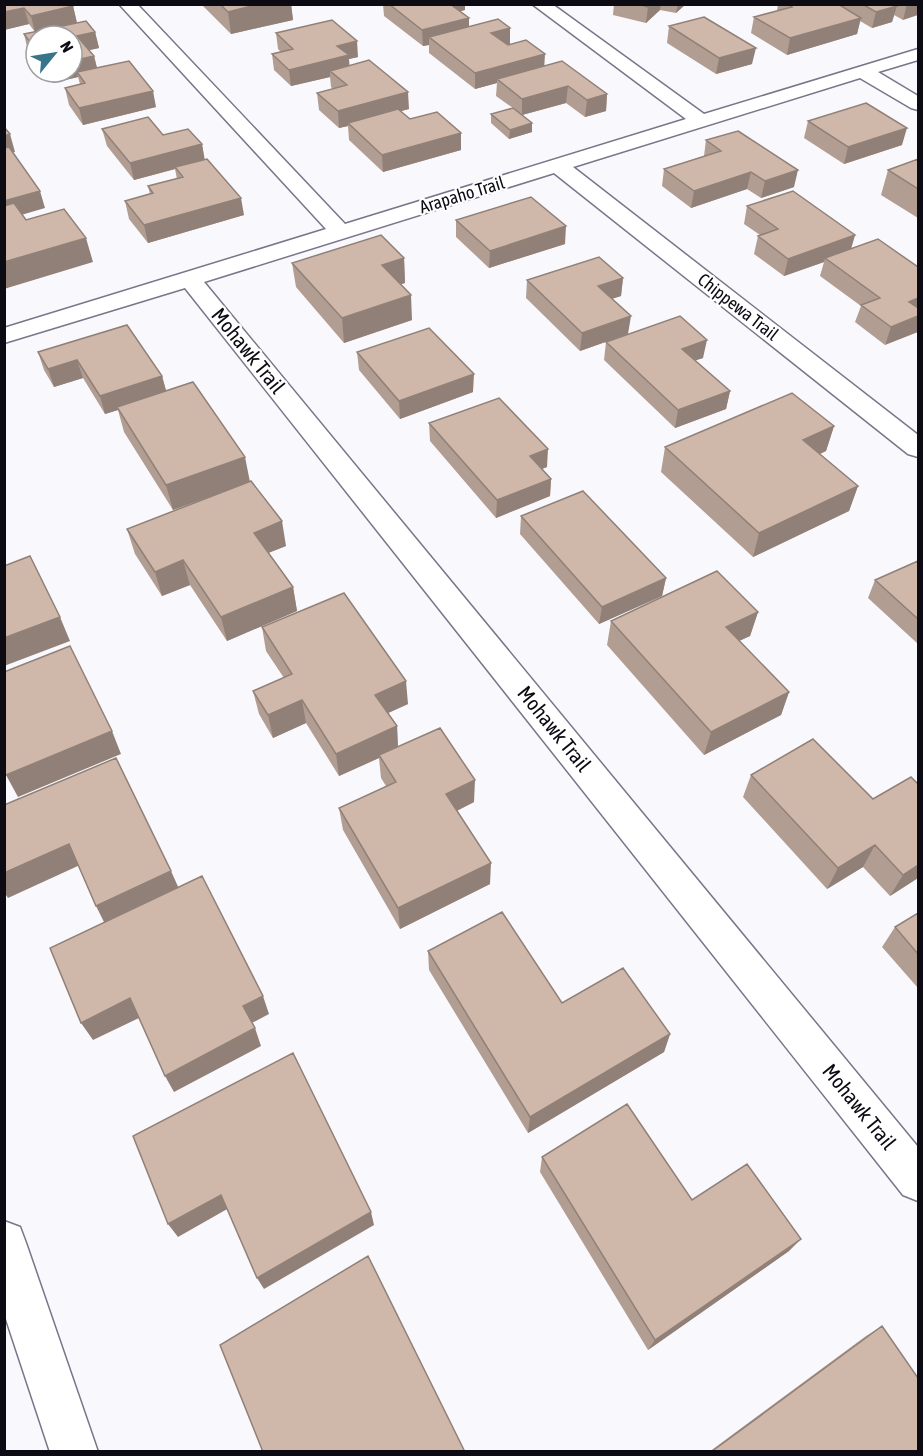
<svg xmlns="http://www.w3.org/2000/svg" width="923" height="1456" font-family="'Asap Condensed',sans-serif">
<rect width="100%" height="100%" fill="#f9f9fd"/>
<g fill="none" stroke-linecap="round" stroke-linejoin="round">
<g stroke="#79758a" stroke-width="3">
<path id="minor" d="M119,4H137L345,224L686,119L532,4H552L704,114L918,49V60L878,72L918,96V110L911,108L860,78L573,167L918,435V457L908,454L554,173L204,282L918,1147V1201L903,1195L185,288L4,343V328L326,229Z
M4,1221L20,1227L26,1243L98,1452H50L4,1313Z"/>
</g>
<use href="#minor" fill="#fff" fill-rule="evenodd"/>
</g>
<path fill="#b29d92" d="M4,4L73,6L77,23L95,32L99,48L89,50L94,56L97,68L156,107L83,125L69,105L65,88L80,84L78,77L53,83L45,72H72L36,36V61L28,51L24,34L35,32L29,24L4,30Z
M201,4H291L293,20L231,34Z
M383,4H465V10L459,11L469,27L510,28V44L545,66L607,94L606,111L585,117L566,103L522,115L532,123V132L509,139L491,123V114L513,108L496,96L497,83L475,89L429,53V45L423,46L384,16Z
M614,4H686L676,13L660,10L646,23L613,15Z
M778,4H918L903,20L894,15L892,22L872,28L860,21L857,34L787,55L751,33L754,17L777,11Z
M669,26L752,64L716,74L667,43Z
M276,33L358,57L349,59V66L409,109L401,111L410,119L461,150L383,172L349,140L348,126L339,128L319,110L317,93L333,89L331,87L330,77L291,86L274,70L272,54L281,52L278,49Z
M808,121L902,145L844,164L804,138Z
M102,129L163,135L202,144L204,159L244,215L148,243L129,219L125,201L150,194L148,186L177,179L175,169L134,180L107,146Z
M706,140L794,187L761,198L747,189L691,208L662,186L664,169L704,156Z
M918,159V218L881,195L888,170Z
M747,206L855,235L851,249L918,267L885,345L855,322L861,306L820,276L824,262L784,276L754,254L758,236L760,235L744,224Z
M456,220L565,244L489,268L456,237Z
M404,258L405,283L400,284L412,320L344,343L296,287L292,263Z
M623,278L621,296L611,299L628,334L580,351L526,298L527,280Z
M606,342L703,358L695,360L730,391L726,409L675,428L604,360Z
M38,352L162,376L166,391L250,482L286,546L268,553L293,587L297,611L227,641L190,585L162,596L135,554L127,529L243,484L173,510L124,432L118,410L105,414L83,378L54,387L44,370Z
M357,352L473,392L400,419L359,370Z
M429,423L547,467L542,469L551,479L550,496L496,518L430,441Z
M834,426L826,451L820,454L858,486L849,511L753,557L661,472L665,447Z
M521,516L666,578L662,596L599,624L520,534Z
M918,561V644L868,598L875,580Z
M758,612L750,636L739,641L789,692L781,715L704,755L607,645L611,621Z
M262,627L408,704L388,713L397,726L398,747L474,802L457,811L490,884L400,929L343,830L339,808L386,786L381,778L379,758L339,776L306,723L273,738L259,714L253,691L284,678L266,651Z
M813,739L918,878L890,896L863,867L827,889L743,797L751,775Z
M918,913V988L882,947L895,927Z
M428,951L562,1003L670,1034L664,1052L528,1133L429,970Z
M542,1157L692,1200L789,1251L648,1350L540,1172Z
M882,1326L918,1452H709L866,1336Z"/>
<path fill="#918077" d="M259,4H291L293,20L231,34L228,12Z
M443,4H465V10L444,16Z
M650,4H661L660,10L646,23L648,7Z
M678,4H686L676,13Z
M907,4H918V15L903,20Z
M73,6L77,23L35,32L31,16Z
M897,6L892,22L872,28L876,12Z
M24,8L29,24L4,30V12Z
M469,18V34L429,37V45L423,46L422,30Z
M861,18L857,34L787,55L790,38Z
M510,28V44L491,49V33Z
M95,32L99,48L81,52L77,36Z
M357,41L358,57L349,59L350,72L330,71V77L291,86L289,70L337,46Z
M756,48L752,64L716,74L719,58Z
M545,54L544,71L497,79V83L475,89V73Z
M94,56L98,72H77L78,77L53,83L50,72H72V61Z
M568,86L566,103L522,115V99Z
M153,91L156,107L83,125L79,108Z
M408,92L409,109L350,125L348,123V126L339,128L338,111Z
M607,94L606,111L585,117L587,100Z
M532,123V132L509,139L510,130Z
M907,128L902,145L844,164L848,147Z
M461,133V150L383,172L382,155Z
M10,134L15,152L4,154V136Z
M202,144L205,161L175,167V169L134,180L130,163Z
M798,170L794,187L761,198L765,181Z
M751,172L747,189L691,208L694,191Z
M40,191L45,208L4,220V201Z
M241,198L244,215L148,243L144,225Z
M566,226L565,244L489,268L490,251Z
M855,235L850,252L825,258L824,262L784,276L788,259Z
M86,238L93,262L4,289V262Z
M404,258L405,283L383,290L382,265Z
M623,278L621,296L596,304L598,286Z
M411,295L412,320L344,343L342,318Z
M918,298V314L909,302Z
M631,316L628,334L580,351L582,333Z
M918,316V332L885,345L891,327Z
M707,340L703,358L679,366L682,349Z
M77,360L83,378L54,387L48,369Z
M474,374L473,392L400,419L399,401Z
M162,376L167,394L117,407L118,410L105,414L100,396Z
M730,391L726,409L675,428L678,410Z
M834,426L826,451L796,465L803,440Z
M548,449L547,467L529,474L530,456Z
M245,457L250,482L173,510L166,485Z
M551,479L550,496L496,518L497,500Z
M858,486L849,511L753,557L759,533Z
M282,521L286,546L258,557L254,533Z
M183,560L190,585L162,596L155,572Z
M666,578L662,596L599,624L602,607Z
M293,587L297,611L227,641L221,617Z
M758,612L750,636L719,650L726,627Z
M60,617L70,641L4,666V638Z
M406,681L408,704L377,718L375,695Z
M789,692L781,715L704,755L711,732Z
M302,700L306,723L273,738L268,715Z
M397,726L398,749L379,755V758L339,776L336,754Z
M112,731L121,754L18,797L6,775Z
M475,780L474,802L446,816V794Z
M69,844L80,865L8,898L4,892V873Z
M875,845L863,867L827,889L838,868Z
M491,863L490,884L400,929L398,908Z
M918,865V878L890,896L903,875Z
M171,871L180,891L106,926L96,906Z
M263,996L269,1014L250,1024L243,1006Z
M130,998L141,1017L93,1040L81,1023Z
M255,1028L261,1046L174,1092L165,1076Z
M670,1034L664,1052L528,1133L530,1117Z
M221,1195L229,1208L178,1237L168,1224Z
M371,1212L374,1225L264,1289L257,1278Z
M801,1239L789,1251L648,1350L655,1340Z"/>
<path fill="#cfb7aa" stroke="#918077" stroke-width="1.5" d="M4,4H72L73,6L31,16L24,8L4,12Z
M220,4H259L228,12Z
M389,4H450L469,18L422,30Z
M638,4H650L648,7Z
M788,4H838L861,18L790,38L754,17L792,7Z
M862,4H893L897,6L876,12Z
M704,17L756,48L719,58L669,26Z
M498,19L510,28L491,33L508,45L526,40L545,54L475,73L429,37Z
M332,20L357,41L337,46L349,55L289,70L272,54L293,49L276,33Z
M86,21L95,32L77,36L94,56L72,61V36H36V50L24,34Z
M369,60L408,92L338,111L317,93L347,85L330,71Z
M129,61L153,91L79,108L65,88L85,83L77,72Z
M562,61L607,94L587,100L568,86L522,99L497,79Z
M866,103L907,128L848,147L808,121Z
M513,108L532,123L510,130L491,114Z
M398,109L410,119L437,112L461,133L382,155L348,123Z
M148,117L163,135L188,129L202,144L130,163L102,129Z
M4,127L10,134L4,136Z
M738,131L798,170L765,181L751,172L694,191L664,169L721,151L706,140Z
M9,147L40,191L4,201V148Z
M207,159L241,198L144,225L125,201L153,193L148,186L183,177L175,167Z
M918,159V189L888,170Z
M793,191L855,235L788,259L758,236L778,229L747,206Z
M531,197L566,226L490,251L456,220Z
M14,203L26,220L64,209L86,238L4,262V206Z
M381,235L404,258L382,265L411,295L342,318L292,263Z
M878,239L918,267V298L909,302L918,308V316L891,327L861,305L880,298L825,258Z
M599,257L623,278L598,286L631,316L582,333L527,280Z
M680,316L707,340L682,349L730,391L678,410L606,342Z
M127,325L162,376L100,396L77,360L48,369L38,352Z
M429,328L474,374L399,401L357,352Z
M193,382L245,457L166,485L117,407Z
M792,393L834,426L803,440L858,486L759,533L665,447Z
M499,398L548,449L530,456L551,479L497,500L429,423Z
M251,481L282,521L254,533L293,587L221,617L183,560L155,572L127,529Z
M583,491L666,578L602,607L521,516Z
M30,556L60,617L4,638V566Z
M918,561V619L875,580Z
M717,571L758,612L726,627L789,692L711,732L611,621Z
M344,593L406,681L375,695L397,726L336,754L302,700L268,715L253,691L292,674L262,627Z
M70,646L112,731L6,775L4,772V672Z
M440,728L475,780L446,794L491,863L398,908L339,808L396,782L379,755Z
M813,739L873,799L911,777L918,784V865L903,875L875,845L838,868L751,775Z
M116,758L171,871L96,906L69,844L4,873V805Z
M202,876L263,996L243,1006L255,1028L165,1076L130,998L81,1023L50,948Z
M502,912L562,1003L623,968L670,1034L530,1117L428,951Z
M918,913V954L895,927Z
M293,1053L371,1212L257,1278L221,1195L168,1224L133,1136Z
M627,1104L692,1200L747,1164L801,1239L655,1340L542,1157Z
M368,1256L465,1452H263L220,1345Z
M882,1326L918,1378V1452H711Z"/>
<g text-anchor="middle" stroke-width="4.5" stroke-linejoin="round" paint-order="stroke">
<g font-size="18" fill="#0c0a12" stroke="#fff">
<text transform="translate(462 195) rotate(-17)" y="6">Arapaho Trail</text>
<text transform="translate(738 307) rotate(38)" y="6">Chippewa Trail</text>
</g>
<g font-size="21" fill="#0c0a12" stroke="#fff">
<text transform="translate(248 351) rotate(51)" y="7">Mohawk Trail</text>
<text transform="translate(554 729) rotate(51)" y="7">Mohawk Trail</text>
<text transform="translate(859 1107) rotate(51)" y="7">Mohawk Trail</text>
</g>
</g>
<rect width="923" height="1456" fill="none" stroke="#0c0a12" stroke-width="12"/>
<g transform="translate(54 54) rotate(60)"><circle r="28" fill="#ffffff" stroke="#9e9da0" stroke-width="1.5"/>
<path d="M0-4.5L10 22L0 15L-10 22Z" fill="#36758a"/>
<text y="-9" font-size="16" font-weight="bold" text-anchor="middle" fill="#0c0a12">N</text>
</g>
</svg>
